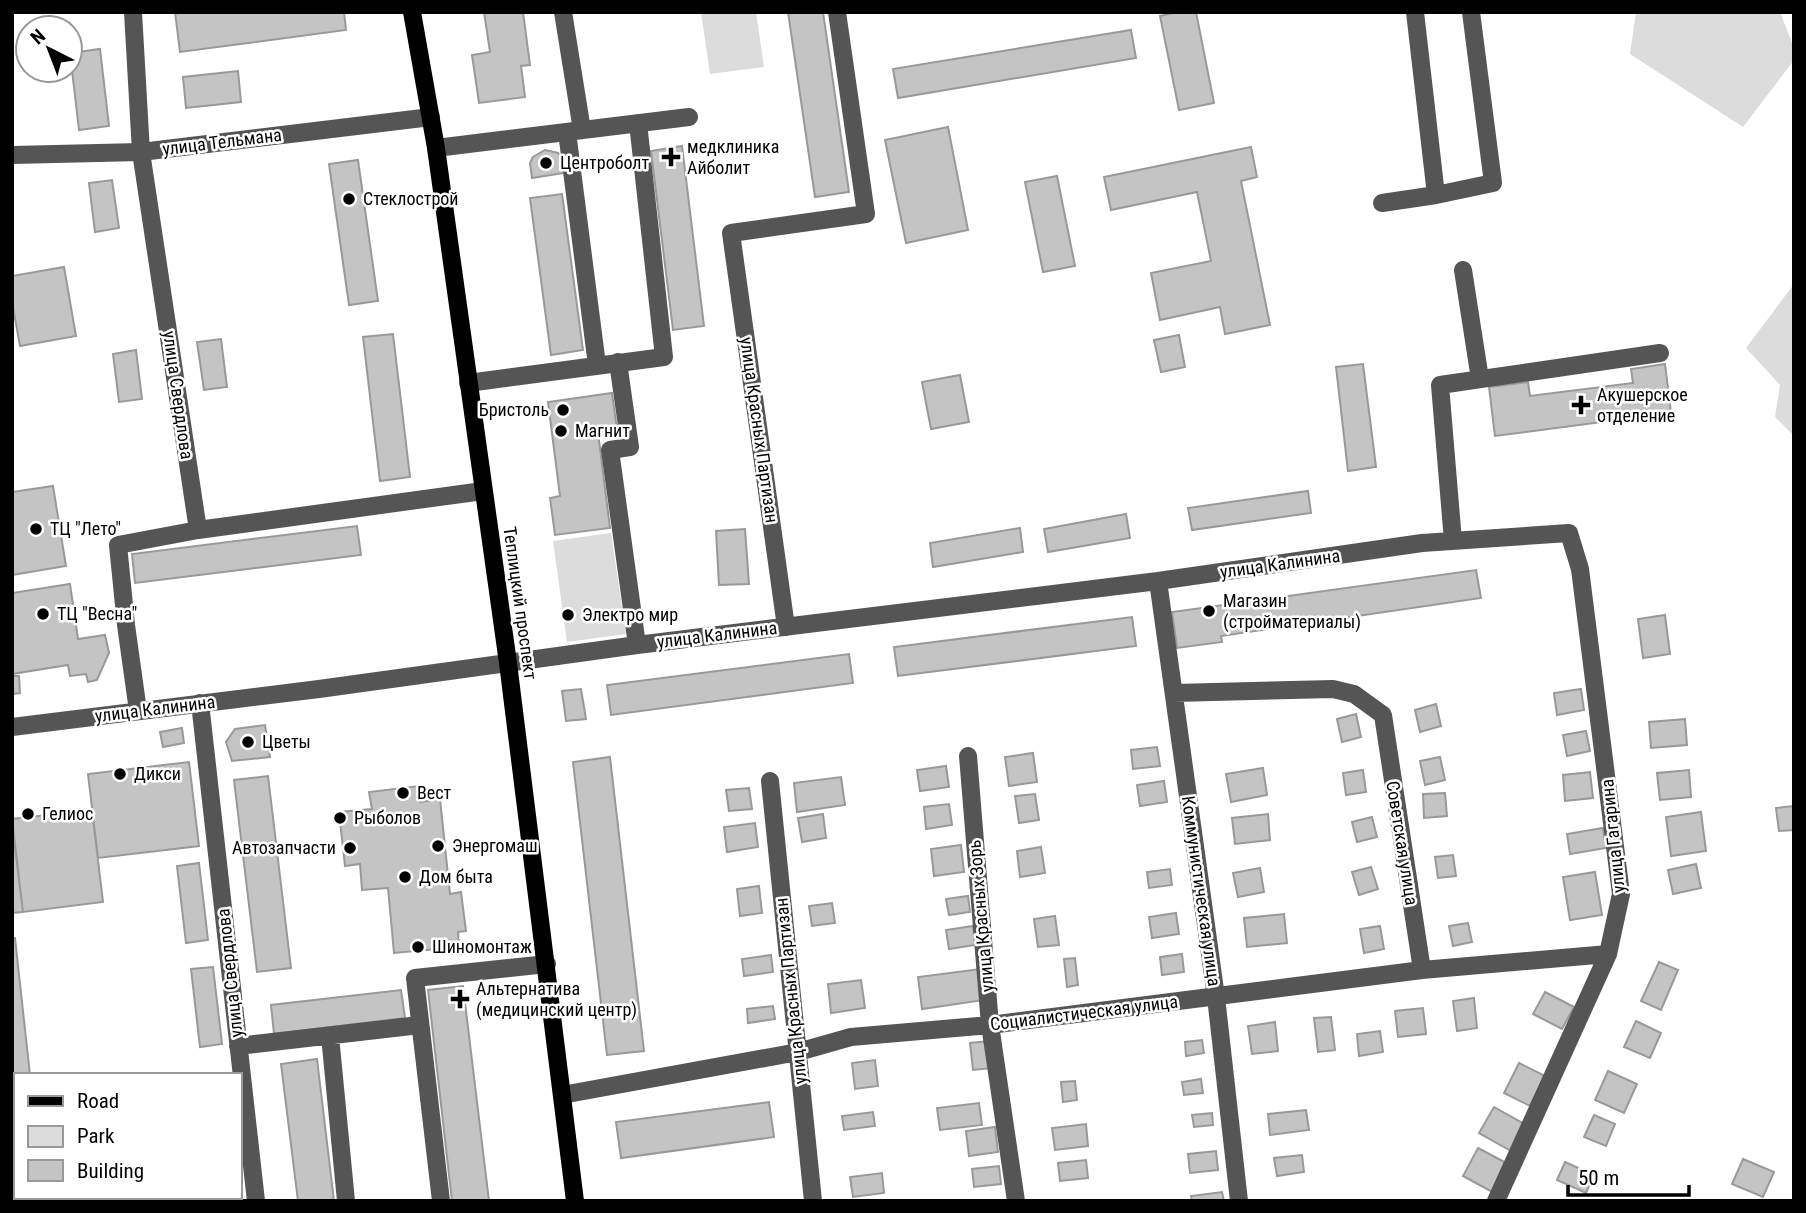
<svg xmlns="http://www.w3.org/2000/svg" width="1806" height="1213" font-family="'Roboto Condensed',sans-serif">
<rect width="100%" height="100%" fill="#fff"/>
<path fill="#dcdcdc" d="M701,12H756L764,67L710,74Z
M1636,12H1780L1794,48V60L1743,127L1630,54Z
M1794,284V436L1775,417L1780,385L1746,348Z
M611,533L626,634L567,642L553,541Z"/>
<path fill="#c4c4c4" stroke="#999" stroke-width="2" d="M175,12H344L346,30L180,52Z
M484,12H523L530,65L521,66L525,97L479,103L472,55L490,52Z
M788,12H823L849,192L815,197Z
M1177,12H1196L1214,103L1179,110L1160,16Z
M1131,30L1136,58L898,98L893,69Z
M100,49L109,126L79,130L70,53Z
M238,71L241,102L186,108L183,77Z
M948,127L968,230L906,243L885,140Z
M682,146L704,326L673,330L651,151Z
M1251,147L1257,177L1241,181L1270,325L1225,334L1220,307L1160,320L1151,273L1211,261L1197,192L1111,210L1104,177Z
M545,150L558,153L562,159L564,173L532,178L530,163L533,157Z
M358,160L378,301L349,305L329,164Z
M1057,176L1075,266L1043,272L1025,182Z
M112,180L119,228L95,232L89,183Z
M562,194L583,350L551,355L530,198Z
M64,267L76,336L20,346L12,302V276Z
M393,334L410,477L380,481L363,337Z
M1179,335L1185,367L1161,372L1154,340Z
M221,339L227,387L204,390L197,342Z
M136,350L142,399L119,402L113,354Z
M1363,364L1376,467L1348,471L1336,367Z
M1665,364L1671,413L1495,436L1489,387L1528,382L1530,396L1633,383L1631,369Z
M960,375L969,422L931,429L922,382Z
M612,393L617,429L598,432L610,528L555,535L550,498L560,496L548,402Z
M53,486L66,566L12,575V492Z
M1308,491L1311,513L1192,530L1188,508Z
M1126,514L1130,538L1048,552L1044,529Z
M357,526L361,555L135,583L132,554Z
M1020,528L1023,552L933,567L930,543Z
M745,529L749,584L719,585L716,531Z
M1476,570L1481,598L1221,636L1222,642L1177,648L1172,612Z
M70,584L78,639L105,635L109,653L97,680L88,682L86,674L70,676L68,665L12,674V593Z
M1665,615L1670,654L1643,658L1638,619Z
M1132,617L1136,646L898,676L894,647Z
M849,654L853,683L611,715L607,685Z
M12,676H19L20,693L12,694Z
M581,689L586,719L566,721L562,691Z
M1581,689L1584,710L1557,715L1554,693Z
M1436,704L1441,726L1420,732L1415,710Z
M1356,714L1361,737L1342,742L1337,719Z
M1685,719L1687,745L1651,748L1649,722Z
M265,725L270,757L232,761L226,742L235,729Z
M182,728L184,743L163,747L160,732Z
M1586,731L1590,751L1567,756L1563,735Z
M1157,747L1160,766L1133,769L1131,750Z
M1033,753L1037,782L1009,786L1005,757Z
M610,757L644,1051L607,1055L573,762Z
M1440,757L1445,780L1425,785L1420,761Z
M189,762L199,846L98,858L88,774Z
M946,766L949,787L920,791L917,770Z
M1263,768L1267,795L1231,802L1226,774Z
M1363,770L1366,792L1346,795L1343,773Z
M1689,770L1691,797L1660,800L1657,773Z
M1590,772L1593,798L1565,801L1563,775Z
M268,776L291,968L257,972L234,780Z
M841,777L845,805L797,812L794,783Z
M1164,781L1167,802L1140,806L1137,785Z
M419,786L420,802L440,799L450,894L461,892L466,931L458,932L459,947L394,953L388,888L362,890L360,864L345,866L339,812L372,809L369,792Z
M749,788L752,809L729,811L726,790Z
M1445,793L1447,816L1424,818L1423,794Z
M1035,794L1039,820L1019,823L1015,796Z
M949,804L952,825L926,829L924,807Z
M1793,806L1794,830L1779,831L1776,808Z
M92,810L103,902L23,912L12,819Z
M1701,812L1706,851L1671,856L1666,817Z
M823,814L826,838L802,842L798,818Z
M1268,814L1270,840L1235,844L1232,818Z
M1372,817L1377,837L1357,842L1352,822Z
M755,823L758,847L727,852L724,827Z
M12,824L23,912L12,913Z
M1603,828L1606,848L1570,854L1567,834Z
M961,845L964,872L934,876L931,849Z
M1041,847L1045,873L1020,877L1017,851Z
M1453,855L1456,876L1438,878L1435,857Z
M199,863L208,940L186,943L177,866Z
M1696,864L1701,888L1673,894L1668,870Z
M1371,867L1378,889L1359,895L1352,872Z
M1260,868L1264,892L1238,897L1233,873Z
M1170,869L1172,885L1149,888L1147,872Z
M1595,872L1602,915L1570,920L1563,877Z
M759,886L762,913L740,916L737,889Z
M968,896L970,912L949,915L946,899Z
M832,903L835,923L812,926L809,906Z
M1176,913L1179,934L1152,938L1149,917Z
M1284,914L1287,943L1247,947L1244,918Z
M1055,916L1059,945L1038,947L1034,919Z
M1468,923L1472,942L1453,946L1449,926Z
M973,926L975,945L949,949L946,930Z
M1380,926L1384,949L1364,953L1360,929Z
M15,938L30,1075H16V1081H12V939Z
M1182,954L1184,972L1162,975L1160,957Z
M771,955L773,972L744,976L742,959Z
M1075,958L1078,985L1067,987L1064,959Z
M1659,962L1678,970L1661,1010L1641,1001Z
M213,967L222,1044L200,1047L191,969Z
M980,969L984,1000L922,1009L918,977Z
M861,980L865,1008L831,1013L828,984Z
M463,986L489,1201H452L428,990Z
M401,990L405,1018L274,1034L271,1005Z
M1545,992L1574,1007L1562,1029L1533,1014Z
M1474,998L1477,1028L1457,1031L1453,1001Z
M773,1006L775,1019L748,1023L747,1009Z
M1423,1008L1426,1034L1398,1037L1395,1011Z
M1331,1017L1335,1050L1318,1052L1314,1018Z
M1636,1021L1661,1033L1650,1058L1624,1047Z
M1275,1022L1278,1051L1252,1054L1248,1026Z
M1380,1031L1383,1052L1359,1056L1357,1034Z
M1202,1040L1204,1053L1186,1056L1185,1042Z
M989,1041L992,1068L973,1070L970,1043Z
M317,1059L334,1201H298L281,1064Z
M875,1060L878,1086L855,1089L852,1063Z
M1519,1063L1545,1076L1530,1106L1504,1093Z
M1608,1071L1637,1084L1624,1113L1595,1100Z
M1201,1079L1203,1093L1184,1095L1182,1082Z
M1075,1081L1077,1100L1063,1102L1061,1082Z
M12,1101H16V1156H12Z
M769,1102L774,1137L621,1158L616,1122Z
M979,1103L982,1125L940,1130L937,1108Z
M1494,1107L1526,1125L1511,1151L1479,1133Z
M1306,1110L1309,1130L1270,1135L1268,1114Z
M873,1112L875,1126L844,1130L842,1116Z
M1212,1113L1213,1125L1194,1127L1192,1115Z
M1594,1115L1615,1124L1606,1146L1584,1137Z
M1086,1124L1088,1146L1055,1150L1052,1128Z
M995,1127L998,1152L969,1156L966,1131Z
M1478,1148L1510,1165L1494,1193L1463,1176Z
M1216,1151L1218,1170L1190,1173L1188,1154Z
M1302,1155L1304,1172L1277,1176L1274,1158Z
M1743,1159L1774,1172L1763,1197L1732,1184Z
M1086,1160L1088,1178L1060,1181L1058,1163Z
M1565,1162L1594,1175L1586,1193L1557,1180Z
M999,1166L1001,1184L974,1187L972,1169Z
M882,1173L884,1193L853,1197L850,1177Z
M1222,1192L1224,1201H1192L1191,1196Z"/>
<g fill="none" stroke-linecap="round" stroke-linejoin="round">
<path stroke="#555" stroke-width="18" d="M133,12L141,152L198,530L118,545L126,625L138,711
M563,12L582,130
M567,132L597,365
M436,148L689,117
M12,155L141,152L431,117
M1436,195L1493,183L1471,12
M1382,203L1436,195L1415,12
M1463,270L1480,379
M618,362L630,447L610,450L637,645
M468,383L664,357L638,123
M198,530L483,491
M1453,541L1440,385L1660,353
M1158,581L1216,997L1239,1201
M786,627L731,233L866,214L837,12
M1174,693L1333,689L1354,694L1383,715L1422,970
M200,703L256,1201
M12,727L319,689L637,645L1158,581L1422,543L1569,533L1580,569L1621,894L1608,954L1496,1201
M968,756L990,1025L1016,1201
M770,781L813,1201
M330,1036L346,1201
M238,1046L420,1025
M562,1095L798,1052L851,1037L990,1025L1422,970L1608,954
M441,1201L415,978L547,964"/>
<path stroke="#000" stroke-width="18" d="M412,12L436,148L508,663L575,1201"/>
</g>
<g fill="#000" stroke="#fff" stroke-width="2.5">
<path d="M667.5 146.5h7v7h7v7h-7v7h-7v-7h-7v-7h7z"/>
<circle cx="546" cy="163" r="7"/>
<circle cx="349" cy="199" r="7"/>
<path d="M1577.5 394.5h7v7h7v7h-7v7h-7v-7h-7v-7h7z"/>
<circle cx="563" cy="410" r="7"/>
<circle cx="561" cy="431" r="7"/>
<circle cx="36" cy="529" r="7"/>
<circle cx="1209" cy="611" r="7"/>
<circle cx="43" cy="614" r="7"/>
<circle cx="568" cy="615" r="7"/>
<circle cx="248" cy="742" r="7"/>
<circle cx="120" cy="774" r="7"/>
<circle cx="403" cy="793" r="7"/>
<circle cx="28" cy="814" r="7"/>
<circle cx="340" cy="818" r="7"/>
<circle cx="438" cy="846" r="7"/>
<circle cx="350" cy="848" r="7"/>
<circle cx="405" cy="877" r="7"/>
<circle cx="418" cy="947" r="7"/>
<path d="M456.5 988.5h7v7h7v7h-7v7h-7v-7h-7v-7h7z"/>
</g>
<g text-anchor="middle" stroke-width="5" stroke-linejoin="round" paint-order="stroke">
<g font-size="18" fill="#000" stroke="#fff">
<text transform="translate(222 142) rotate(-7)" y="6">улица Тельмана</text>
<text transform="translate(178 395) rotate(82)" y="6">улица Свердлова</text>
<text transform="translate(759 430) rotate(82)" y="6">улица Красных Партизан</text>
<text transform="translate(1280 564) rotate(-8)" y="6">улица Калинина</text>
<text transform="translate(520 603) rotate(82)" y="6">Теплицкий проспект</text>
<text transform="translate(717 635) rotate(-7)" y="6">улица Калинина</text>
<text transform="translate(155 709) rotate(-7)" y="6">улица Калинина</text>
<text transform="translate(1613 836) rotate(-96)" y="6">улица Гагарина</text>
<text transform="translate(1402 843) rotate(81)" y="6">Советская улица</text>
<text transform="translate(1201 891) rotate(82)" y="6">Коммунистическая улица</text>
<text transform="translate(981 916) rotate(-95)" y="6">улица Красных Зорь</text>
<text transform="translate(230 973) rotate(-96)" y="6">улица Свердлова</text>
<text transform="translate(791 991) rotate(-96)" y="6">улица Красных Партизан</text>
<text transform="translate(1084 1013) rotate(-7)" y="6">Социалистическая улица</text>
</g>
<g font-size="18" fill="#000" stroke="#fff" text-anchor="start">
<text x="687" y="153">медклиника<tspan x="687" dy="21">Айболит</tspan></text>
<text x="560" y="169">Центроболт</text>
<text x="363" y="205">Стеклострой</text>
<text x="1597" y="401">Акушерское<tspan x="1597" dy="21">отделение</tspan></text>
<text x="549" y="416" text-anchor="end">Бристоль</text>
<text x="575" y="437">Магнит</text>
<text x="50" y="535">ТЦ "Лето"</text>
<text x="1223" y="607">Магазин<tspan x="1223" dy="21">(стройматериалы)</tspan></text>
<text x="57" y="620">ТЦ "Весна"</text>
<text x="582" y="621">Электро мир</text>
<text x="262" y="748">Цветы</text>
<text x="134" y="780">Дикси</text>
<text x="417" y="799">Вест</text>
<text x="42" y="820">Гелиос</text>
<text x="354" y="824">Рыболов</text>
<text x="452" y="852">Энергомаш</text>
<text x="336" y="854" text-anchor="end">Автозапчасти</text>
<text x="419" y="883">Дом быта</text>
<text x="432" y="953">Шиномонтаж</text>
<text x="476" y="995">Альтернатива<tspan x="476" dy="21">(медицинский центр)</tspan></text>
</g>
</g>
<rect width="1806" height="1213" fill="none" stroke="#000000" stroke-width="28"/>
<rect x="14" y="1073" width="228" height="126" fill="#ffffff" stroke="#999999" stroke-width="2"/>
<rect x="28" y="1096" width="35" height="10" fill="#000000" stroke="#999999" stroke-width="2"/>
<text x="77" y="1108" font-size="21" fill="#000000">Road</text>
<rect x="28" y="1126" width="35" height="21" fill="#dcdcdc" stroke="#999999" stroke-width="2"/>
<text x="77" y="1143" font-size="21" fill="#000000">Park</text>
<rect x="28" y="1160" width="35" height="21" fill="#c4c4c4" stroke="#999999" stroke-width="2"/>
<text x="77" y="1178" font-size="21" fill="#000000">Building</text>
<g transform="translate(49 49) rotate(318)"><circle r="33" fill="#ffffff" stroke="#999999" stroke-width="2"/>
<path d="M0-5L12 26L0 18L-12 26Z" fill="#000000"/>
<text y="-10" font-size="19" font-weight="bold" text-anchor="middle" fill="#000000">N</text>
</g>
<path d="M1568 1185v10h121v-10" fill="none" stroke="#000000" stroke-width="3.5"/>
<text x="1578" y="1185" font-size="21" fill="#000000" stroke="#ffffff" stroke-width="5" paint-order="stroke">50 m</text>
</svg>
